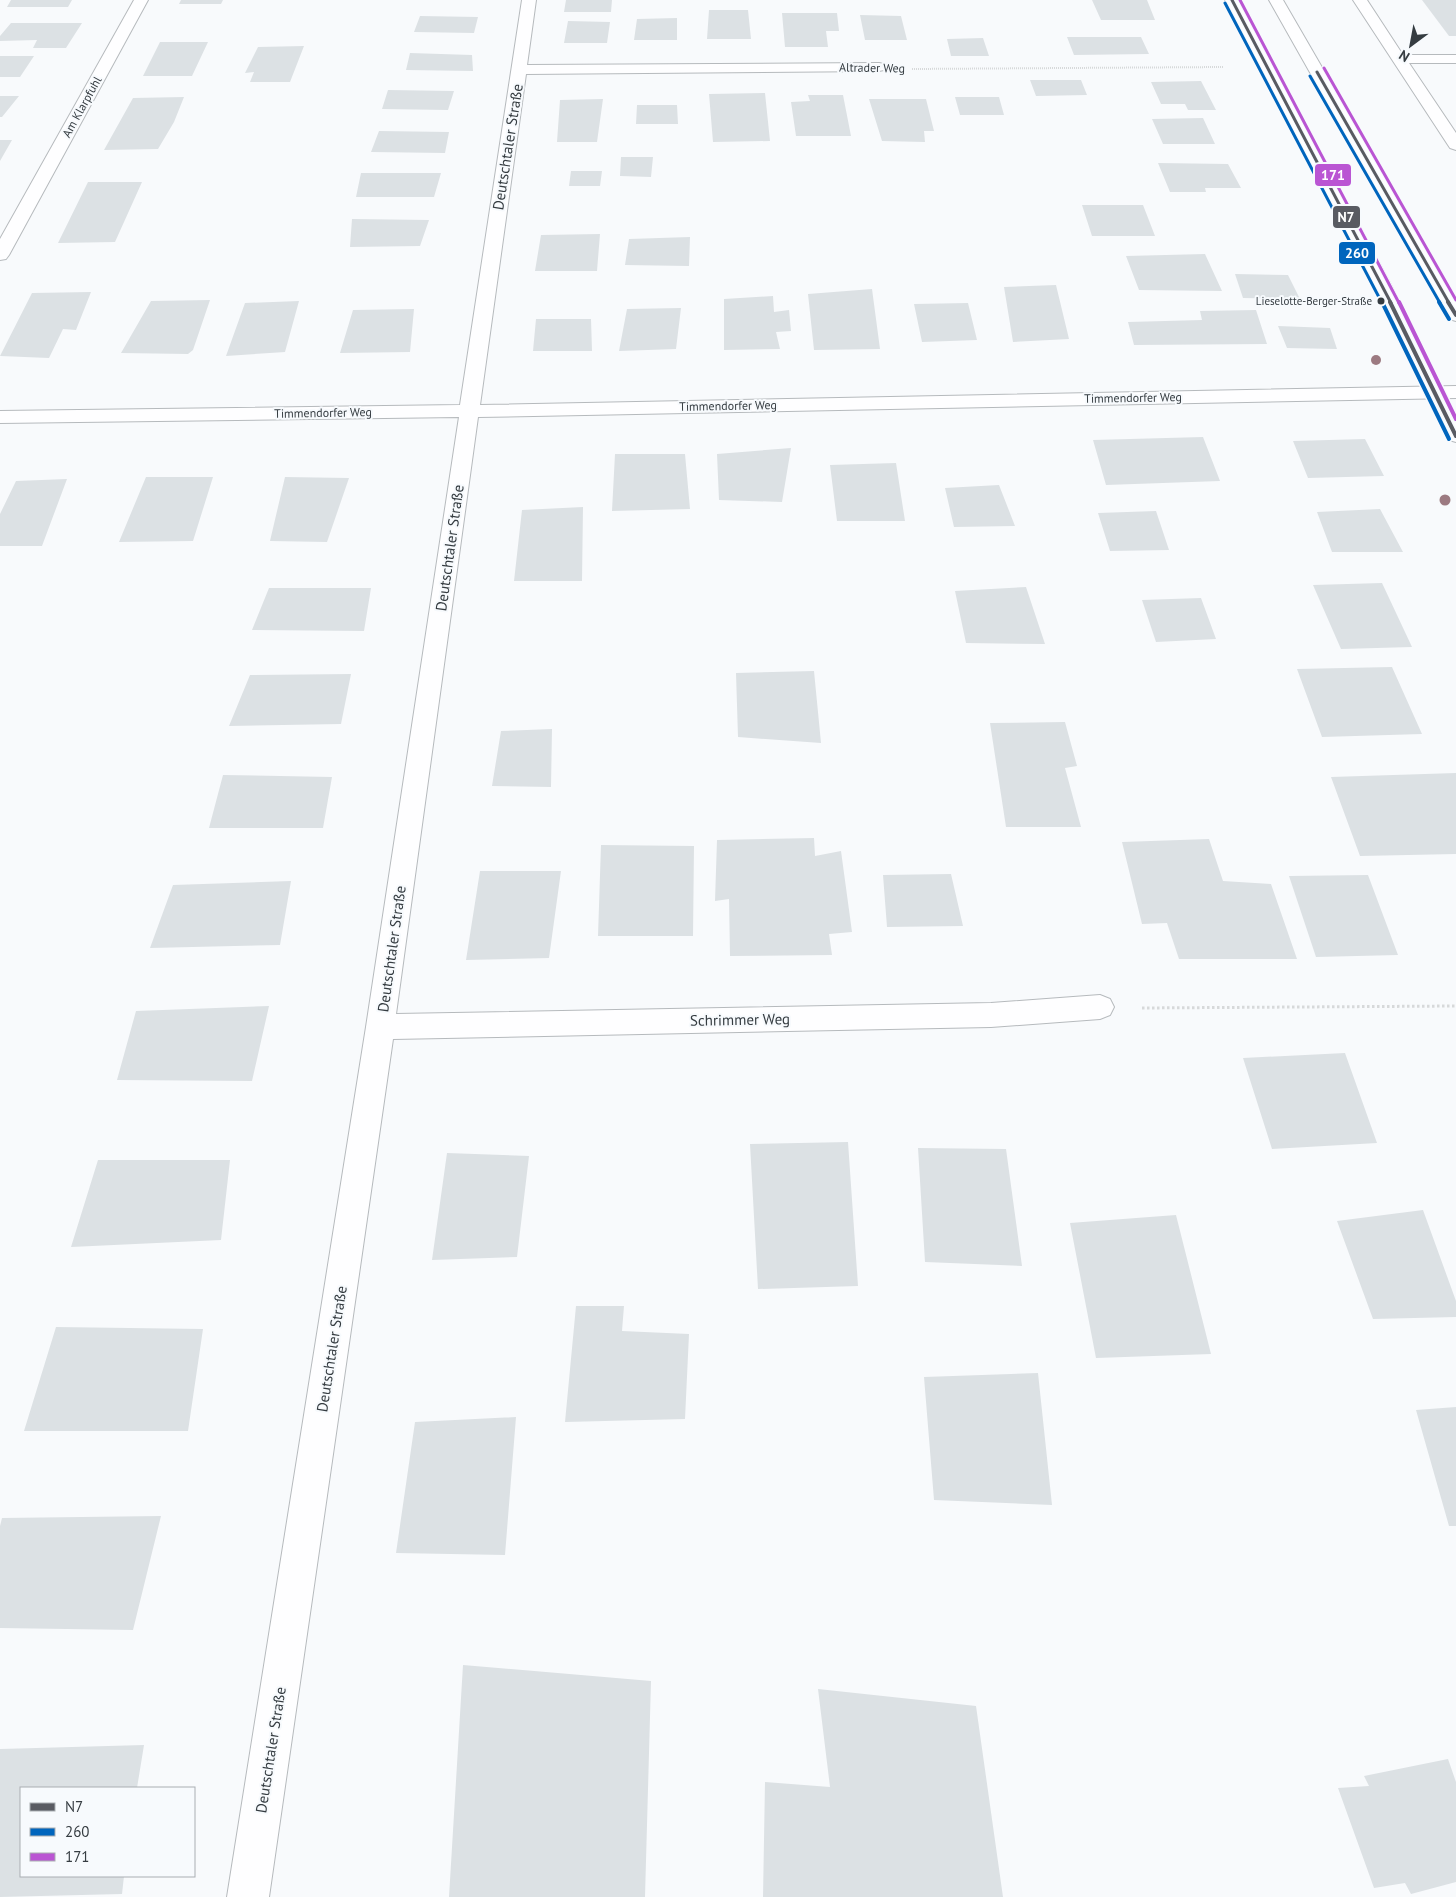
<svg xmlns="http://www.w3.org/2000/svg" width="1456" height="1897" font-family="'PT Sans',sans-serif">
<rect width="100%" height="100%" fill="#f8fafc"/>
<path fill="#dce1e4" d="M11,0H72L68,7H7Z
M181,0H223L221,4H179Z
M566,0H612L611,12H564Z
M1092,0H1147L1155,20H1101Z
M1422,0H1456V36H1449Z
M709,10H748L751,39H707Z
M782,13H837L839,31H826L828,47H785Z
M860,15L901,16L907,40H865Z
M420,16L478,17L474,33L414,32Z
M677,18V40H634L637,19Z
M568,21L610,22L607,43H564Z
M11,23H82L66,48H33L37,40L0,41V36Z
M1067,37H1141L1149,54L1074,55Z
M983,38L989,56H951L947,39Z
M160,42H208L192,76H143Z
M304,46L290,82H250L254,72L245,73L258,47Z
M410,53L472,55L473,71L406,70Z
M0,56H34L20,77H0Z
M1030,80H1081L1087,95L1036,96Z
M1201,81L1216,110H1188L1185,104H1161L1151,82Z
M388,90L454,91L448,110L382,109Z
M765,93L770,141L713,142L709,94Z
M808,95H843L851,136H796L791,102L810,101Z
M0,96H19L2,117H0Z
M184,97L174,122L158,149L104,150L133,98Z
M955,97H999L1004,115H960Z
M603,99L597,142H557L560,100Z
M869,99H926L934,131H924L925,142L882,141Z
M637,105H677L678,124H636Z
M1203,118L1215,144H1163L1152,119Z
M379,131L449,132L445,153L371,152Z
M0,140H12L0,161Z
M621,157H653L651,177L620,176Z
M1158,163L1228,164L1241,188H1205L1206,192H1170Z
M571,171H602L600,186H569Z
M361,173H441L434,197H356Z
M88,182H142L115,242L58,243Z
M1082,205H1143L1155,236H1092Z
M352,219L429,220L420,246L350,247Z
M600,234L597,271H535L541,235Z
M690,237L689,266L625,265L629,239Z
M1205,254L1222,291L1139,290L1126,256Z
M1235,274L1288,275L1300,299L1243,298Z
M1056,285L1069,339L1013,342L1004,287Z
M872,289L880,349L814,350L808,294Z
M91,292L76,330L63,329L49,358L0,356L32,293Z
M773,296L774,312L789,310L791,331L776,332L780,349L724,350V299Z
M210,300L193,350L188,354L121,353L151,301Z
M299,301L285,352L226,356L245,303Z
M968,303L977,340L922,342L914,304Z
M681,308L676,349L619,351L627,309Z
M414,309L410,352L340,353L353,310Z
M1256,310L1267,344L1134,345L1128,322L1202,320L1200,311Z
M536,319H591L592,351H533Z
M1278,326L1330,328L1337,349L1287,348Z
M1203,437L1220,481L1106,485L1093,440Z
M1365,439L1384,476L1308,478L1293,441Z
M791,448L782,502L719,500L717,454Z
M615,454H685L690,509L612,511Z
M896,463L905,521H837L830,465Z
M146,477H213L193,541L119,542Z
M285,477L349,478L327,542L270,541Z
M67,479L42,546H0V514L16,481Z
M999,485L1015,526L954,527L945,488Z
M583,507L582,581H514L522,510Z
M1380,509L1403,552H1332L1317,512Z
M1156,511L1169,550L1110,551L1098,513Z
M1382,583L1412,647L1341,649L1313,585Z
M1026,587L1045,644L966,643L955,591Z
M269,588H371L364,631L252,630Z
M1201,598L1216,639L1156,642L1142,600Z
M1392,667L1422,734L1322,737L1297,669Z
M814,671L821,743L738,737L736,673Z
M351,674L341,724L229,726L250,675Z
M1065,722L1077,766L1065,768L1081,827H1006L990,723Z
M552,729L551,787L492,786L501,731Z
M1456,773V854L1360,856L1331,777Z
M223,775L332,777L323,828H209Z
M814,838L815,856L841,851L852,932L829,934L832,955L730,956L729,899L715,901L717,840Z
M1209,839L1223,881L1271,884L1297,959H1179L1167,923L1142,924L1122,842Z
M601,845L694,846L693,936H598Z
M480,871H561L549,958L466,960Z
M951,874L963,926L887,927L883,875Z
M1368,875L1398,955L1316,957L1289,876Z
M291,881L280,945L150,948L173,885Z
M269,1006L252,1081L117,1080L136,1011Z
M1345,1053L1377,1143L1272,1149L1243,1058Z
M848,1142L858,1286L758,1289L750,1144Z
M918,1148L1006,1149L1022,1266L925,1262Z
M447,1153L529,1156L517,1257L432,1260Z
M98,1160H230L221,1240L71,1247Z
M1423,1210L1456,1301V1317L1373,1319L1337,1221Z
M1176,1215L1211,1354L1096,1358L1070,1223Z
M576,1306H624L622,1331L689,1334L685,1419L565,1422Z
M56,1327L203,1329L188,1431H24Z
M1038,1373L1052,1505L934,1500L924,1377Z
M1456,1407V1526H1449L1416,1410Z
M516,1417L505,1555L396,1553L415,1422Z
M161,1516L133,1630L0,1628V1526L2,1518Z
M463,1665L651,1681L645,1897H449Z
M818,1689L976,1706L1003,1897H763L765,1782L830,1787Z
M144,1745L137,1788H21V1876H124L122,1894L0,1897V1749Z
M1448,1759L1456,1782V1882L1411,1894L1405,1883L1374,1888L1338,1788L1369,1786L1364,1776Z"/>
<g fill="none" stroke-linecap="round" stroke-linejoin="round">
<g stroke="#b6babd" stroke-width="2">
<path id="minor" d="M134,0H148L9,255L6,259L0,260V239Z
M522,0H536L527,65L879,63L884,64L886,67L884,70L879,71L526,74L480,405L1456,386V398L478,417L396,1014L991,1003L1100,995L1110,999L1114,1007L1110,1015L1100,1019L991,1027L393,1039L269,1897H227L366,1027L459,417L0,423V411L460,405Z
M1353,0H1367L1403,55H1456V63H1409L1456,133V150L1450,148L1448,145Z"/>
</g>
<g stroke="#b6babd" stroke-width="2">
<path id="secondary" d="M1225,0H1239L1391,285L1456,416V442L1449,440L1446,436L1373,285Z
M1269,0H1283L1456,299V321L1449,319L1447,315Z"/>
</g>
<path stroke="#d7d9da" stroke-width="2" stroke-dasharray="1 1" stroke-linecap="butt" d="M912,69L1223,67"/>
<path stroke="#d7d9da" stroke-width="3" stroke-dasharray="2.5 2.5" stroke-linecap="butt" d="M1142,1008L1456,1006"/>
<use href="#minor" fill="#fefeff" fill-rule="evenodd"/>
<use href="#secondary" fill="#fefeff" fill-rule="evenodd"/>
<g stroke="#f7fafd" stroke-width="5">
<path id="bus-1-far1" d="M1232,0L1391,303
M1317,72L1449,303"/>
</g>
<g stroke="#f7fafd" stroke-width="7">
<path id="bus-1" d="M1390,302L1456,436
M1448,302L1456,315"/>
</g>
<g stroke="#f7fafd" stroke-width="5">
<path id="bus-2-far1" d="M1225,3L1382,303
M1310,76L1440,303"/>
</g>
<g stroke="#f7fafd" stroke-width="7">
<path id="bus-2" d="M1382,302L1449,439
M1439,302L1449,319"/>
</g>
<g stroke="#f7fafd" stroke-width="5">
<path id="bus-3-far1" d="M1240,0L1399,303
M1324,68L1456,300"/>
</g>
<g stroke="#f7fafd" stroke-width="7">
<path id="bus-3" d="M1399,302L1456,419"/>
</g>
<use href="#bus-1-far1" stroke="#595b62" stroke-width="3"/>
<use href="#bus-1" stroke="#595b62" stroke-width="4"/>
<use href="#bus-2-far1" stroke="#0065bd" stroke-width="3"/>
<use href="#bus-2" stroke="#0065bd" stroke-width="4"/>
<use href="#bus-3-far1" stroke="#ba55d3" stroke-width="3"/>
<use href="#bus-3" stroke="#ba55d3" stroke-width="4"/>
</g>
<g fill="#9c7a81">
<circle cx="1376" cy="360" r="5"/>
<circle cx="1445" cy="500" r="5.5"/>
</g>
<circle fill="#353c41" stroke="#f7fafd" stroke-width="2" cx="1381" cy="301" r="4.5"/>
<g text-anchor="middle" stroke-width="4" stroke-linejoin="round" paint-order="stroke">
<g font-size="11" fill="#353c41" stroke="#f7fafd" text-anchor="end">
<text x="1372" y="305">Lieselotte-Berger-Straße</text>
</g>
<g font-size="12" fill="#353c41" stroke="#f7fafd">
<text transform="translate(872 68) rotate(1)" y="4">Altrader Weg</text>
<text transform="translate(82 107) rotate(-61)" y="4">Am Klarpfuhl</text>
<text transform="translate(1133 398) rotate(-1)" y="4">Timmendorfer Weg</text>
<text transform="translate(728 406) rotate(-1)" y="4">Timmendorfer Weg</text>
<text transform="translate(323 413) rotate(-1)" y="4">Timmendorfer Weg</text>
</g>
<g font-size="15" fill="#353c41" stroke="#f7fafd">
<text transform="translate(508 147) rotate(-81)" y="5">Deutschtaler Straße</text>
<text transform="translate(450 548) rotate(-82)" y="5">Deutschtaler Straße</text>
<text transform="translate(392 949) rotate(-82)" y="5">Deutschtaler Straße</text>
<text transform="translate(740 1020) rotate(-1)" y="5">Schrimmer Weg</text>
<text transform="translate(332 1349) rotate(-81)" y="5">Deutschtaler Straße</text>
<text transform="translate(271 1750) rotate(-81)" y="5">Deutschtaler Straße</text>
</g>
</g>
<g stroke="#f7fafd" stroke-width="2">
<rect x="1314" y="163" width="38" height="24" rx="5" fill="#ba55d3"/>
<rect x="1332" y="205" width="29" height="24" rx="5" fill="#595b62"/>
<rect x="1338" y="241" width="38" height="24" rx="5" fill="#0065bd"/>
</g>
<g font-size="14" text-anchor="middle" font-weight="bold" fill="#fff">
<text x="1333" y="180">171</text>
<text x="1346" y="222">N7</text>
<text x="1357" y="258">260</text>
</g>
<rect x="20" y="1787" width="175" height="90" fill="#f7fafd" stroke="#a9aeb2"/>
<rect x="30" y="1803" width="25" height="8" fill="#595b62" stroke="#a9aeb2"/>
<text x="65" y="1812" font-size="15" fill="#353c41">N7</text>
<rect x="30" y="1828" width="25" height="8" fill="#0065bd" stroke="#a9aeb2"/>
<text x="65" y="1837" font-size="15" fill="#353c41">260</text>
<rect x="30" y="1853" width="25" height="8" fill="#ba55d3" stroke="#a9aeb2"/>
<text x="65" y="1862" font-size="15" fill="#353c41">171</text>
<g transform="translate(1411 45) rotate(212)" stroke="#f7fafd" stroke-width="4" paint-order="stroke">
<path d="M0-4L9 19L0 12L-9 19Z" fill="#353c41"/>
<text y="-8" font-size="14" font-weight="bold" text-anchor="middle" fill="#353c41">N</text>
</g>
</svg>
